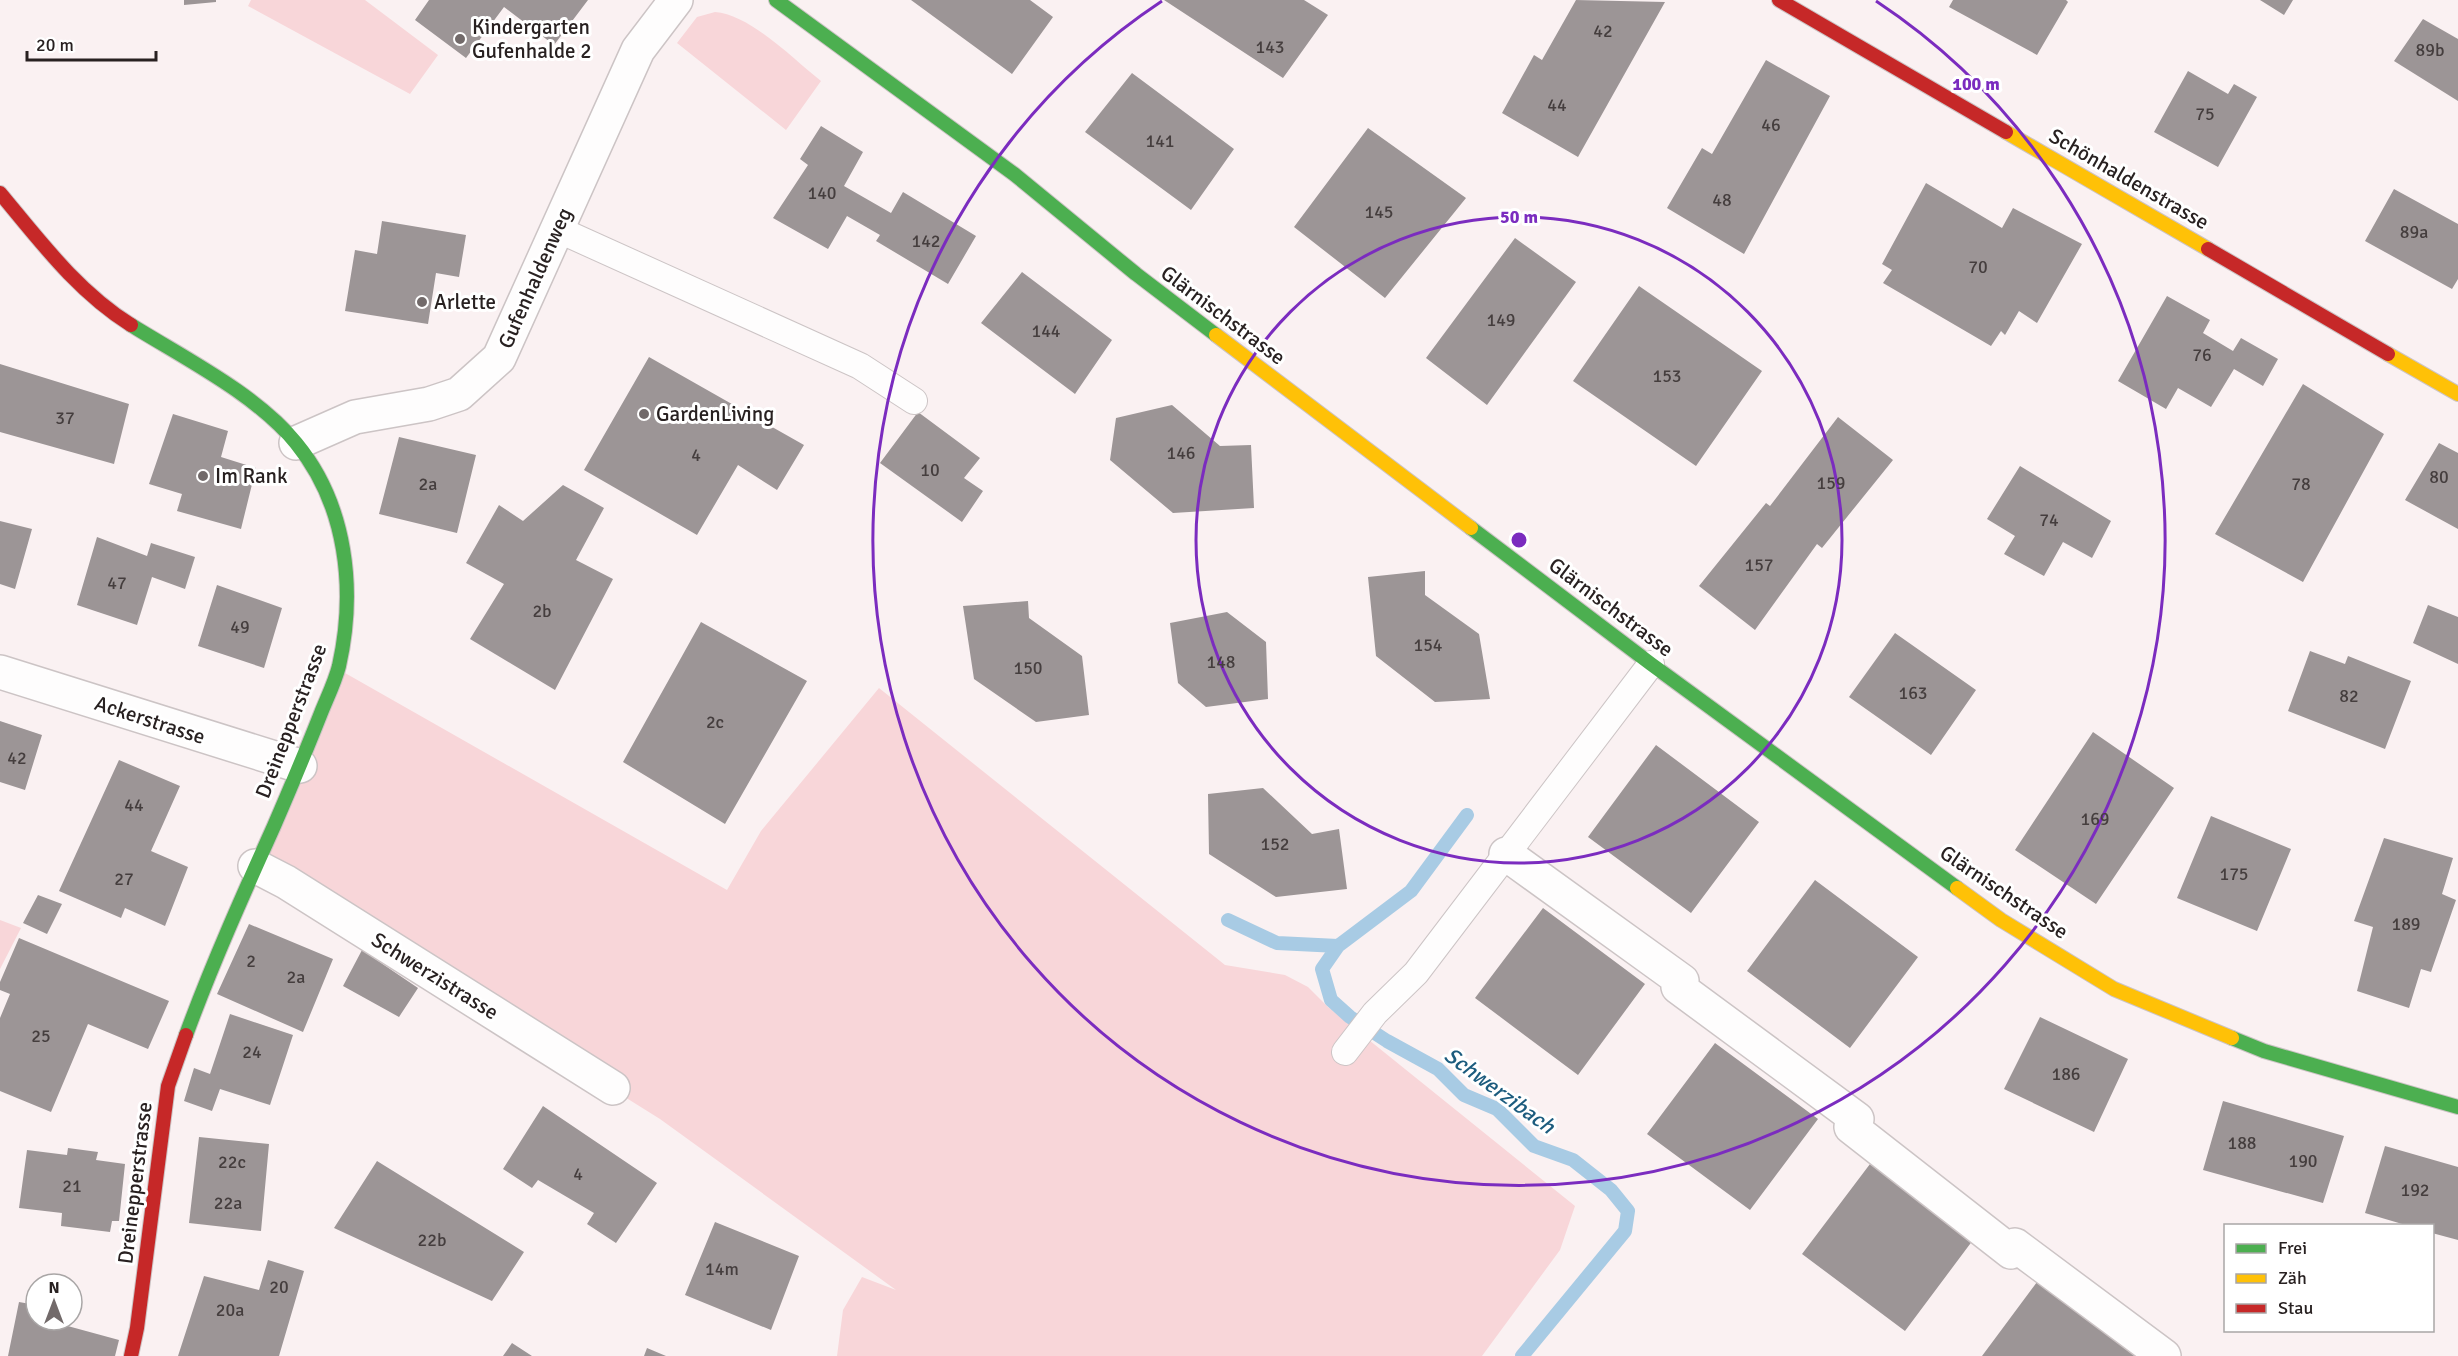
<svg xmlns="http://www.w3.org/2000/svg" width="2458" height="1356" font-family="Signika,sans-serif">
<rect width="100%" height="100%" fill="#faf1f2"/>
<path fill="#f8d6d9" d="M251,0H365L438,55L410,94L248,6Z
M715,12C751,15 793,59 821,81L786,130L677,43L697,17Z
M338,669L727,890L761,831L879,688L1225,965L1285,975L1308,987L1328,1007L1575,1206L1560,1250L1482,1356H837L843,1310L862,1277L896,1290L660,1119L255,866Z
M0,920L21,928L0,969Z"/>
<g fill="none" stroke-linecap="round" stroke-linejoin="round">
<path stroke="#a8cbe4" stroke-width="14" d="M1228,920L1277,943L1338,946L1411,891L1467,815
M1338,946L1322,969L1331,1000L1350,1017L1387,1041L1438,1069L1464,1095L1497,1109L1534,1146L1573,1160L1611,1190L1628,1211L1625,1231L1522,1356"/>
</g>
<path fill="#9c9596" d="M184,0H216V2L184,5Z
M429,0H588L554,45L504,7L466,58L415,20Z
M911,0H1030L1053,17L1012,74Z
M1164,0H1304L1328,15L1283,78Z
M1576,0L1665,2L1578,157L1502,113L1534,55L1542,60Z
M1953,0H2066L2068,2L2037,55L1949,7Z
M2260,0H2293L2284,15Z
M2423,19L2458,39V101L2394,61Z
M1766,60L1830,96L1744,254L1667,208L1702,148L1712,154Z
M2188,71L2228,94L2234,84L2257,97L2218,167L2154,132Z
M1132,73L1234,149L1191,210L1085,132Z
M821,126L863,152L844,186L891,213L903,192L976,236L948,284L876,241L880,235L847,216L828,249L773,218L808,165L800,159Z
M1368,128L1466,198L1385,298L1294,227Z
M1926,183L2002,228L2013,208L2082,244L2037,323L2019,311L2005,335L2001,331L1991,346L1883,283L1892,270L1882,264Z
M2394,189L2458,224V279L2452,289L2365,241Z
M382,221L466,235L459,277L436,273L428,324L345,311L355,250L377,254Z
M1515,238L1576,282L1487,405L1426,358Z
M1022,272L1112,340L1075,394L981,323Z
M1639,286L1762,371L1696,466L1573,381Z
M2167,296L2210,320L2203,333L2233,351L2241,338L2278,359L2263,386L2234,369L2211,407L2178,388L2166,409L2118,381Z
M649,357L804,445L777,490L738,465L697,535L584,470Z
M0,364L129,404L114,464L0,432Z
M2303,384L2384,434L2303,582L2215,534Z
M1172,405L1220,446L1251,445L1254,508L1173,513L1110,460L1116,418Z
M918,412L980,458L964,478L983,491L962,522L880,463Z
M173,414L228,431L221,457L256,468L241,529L177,511L182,494L149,484Z
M1838,417L1893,460L1822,548L1817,544L1755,630L1699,586L1766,503L1770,506Z
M399,437L476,455L457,533L379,514Z
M2439,443L2458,453V529L2405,500Z
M2020,466L2111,521L2092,558L2063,542L2044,576L2004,554L2015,536L1987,519Z
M563,485L604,508L576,560L613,579L555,690L470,639L504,584L466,563L499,505L523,521Z
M0,521L32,529L15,589L0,584Z
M97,537L147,556L151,543L195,557L185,589L152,577L137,625L77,605Z
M1425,571V595L1479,634L1490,699L1435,702L1376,656L1368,577Z
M217,585L282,608L264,668L198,646Z
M1028,601L1029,618L1082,656L1089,715L1036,722L974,679L963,606Z
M2428,605L2458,617V664L2413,643Z
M1227,612L1266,642L1268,699L1206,707L1178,683L1170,623Z
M701,622L807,681L725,824L623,762Z
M1895,633L1976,690L1931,755L1849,697Z
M2310,651L2345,664L2348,656L2411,681L2385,749L2288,711Z
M0,721L42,735L25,790L0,782Z
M2093,732L2174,788L2096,904L2015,850Z
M1656,745L1759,822L1691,913L1588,837Z
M119,760L180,786L151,851L188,867L165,926L125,908L121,918L59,891Z
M1263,788L1312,834L1339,829L1347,889L1276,897L1209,854L1208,794Z
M2211,816L2291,849L2257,931L2177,898Z
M2384,838L2453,858L2442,894L2456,900L2431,972L2421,969L2409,1008L2357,991L2373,927L2354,921Z
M1815,880L1918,957L1850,1048L1747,971Z
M38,895L62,904L47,934L23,923Z
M1543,908L1645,984L1578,1075L1475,998Z
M249,924L333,959L303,1032L217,994Z
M19,938L169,1001L148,1049L88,1024L51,1112L0,1091V1018L10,994L0,990V982Z
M362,950L418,988L399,1017L343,986Z
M230,1014L293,1035L270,1105L220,1089L212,1111L184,1101L194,1068L210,1074Z
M2040,1017L2128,1059L2094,1132L2004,1089Z
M1715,1043L1818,1119L1750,1210L1647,1134Z
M2223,1101L2344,1136L2323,1203L2203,1170Z
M543,1106L657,1183L616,1243L587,1224L594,1213L538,1180L532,1188L503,1169Z
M199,1137L269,1144L261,1231L189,1223Z
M2385,1146L2458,1167V1240L2432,1233V1226H2409L2365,1213Z
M68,1148L98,1152L96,1160L125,1164L119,1221H112L110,1232L61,1226L62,1213L19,1208L27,1150L67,1155Z
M377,1161L524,1252L492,1301L334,1228Z
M1870,1164L1973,1240L1905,1331L1802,1254Z
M715,1222L799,1256L771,1330L685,1295Z
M268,1260L304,1271L279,1356H178L204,1276L259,1290Z
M2037,1282L2135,1356H1982Z
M19,1302L36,1305V1320H65L64,1325L119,1340L115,1356H8Z
M512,1343L532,1356H503Z
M647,1348L666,1356H644Z"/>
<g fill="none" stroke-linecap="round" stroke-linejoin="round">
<g stroke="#ccc4c5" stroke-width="28">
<path id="lane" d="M557,229L860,366L914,401
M1345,1052L1375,1013L1416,973L1651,664"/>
</g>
<g stroke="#ccc4c5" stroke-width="36">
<path id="street" d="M296,443L355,417L429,404L459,394L499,358L638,50L676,0
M0,672L300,766
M1506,854L1682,981L1678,987L1857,1119L1851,1127L2011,1252L2015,1245L2164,1356
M255,866L286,882L613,1088"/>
</g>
<g stroke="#ccc4c5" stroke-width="16">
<path id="fast" d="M776,0L1014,174L1136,274L1216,335
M131,325C184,358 256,394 296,443C347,505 356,590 339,666C335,682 327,698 321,713C306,751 290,789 274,826C243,895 212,964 186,1035
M1471,528L1651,664L1957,888
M2232,1038L2264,1051L2458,1107"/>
</g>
<g stroke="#ccc4c5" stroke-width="16">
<path id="slow" d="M2006,132L2208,249
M1216,335L1471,528
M2388,354L2458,394
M1957,888L2001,920L2114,989L2232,1038"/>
</g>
<g stroke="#ccc4c5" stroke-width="16">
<path id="jam" d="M1779,0L2006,132
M0,193C40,241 77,291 131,325
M2208,249L2388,354
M131,1356L137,1328L168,1086L186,1035"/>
</g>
<use href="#lane" stroke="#fefdfd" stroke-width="26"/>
<use href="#street" stroke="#fefdfd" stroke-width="33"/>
<use href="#fast" stroke="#4caf50" stroke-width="14"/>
<use href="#slow" stroke="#ffc107" stroke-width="14"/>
<use href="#jam" stroke="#c62828" stroke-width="14"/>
</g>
<g fill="none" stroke="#7b2cbf" stroke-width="3">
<circle cx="1519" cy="540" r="323"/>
<path d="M1876 1A646 646 0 1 1 1162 1"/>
</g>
<g fill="#726a6a" stroke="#fff" stroke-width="2">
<circle cx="460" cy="39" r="6"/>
<circle cx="422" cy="302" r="6"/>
<circle cx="644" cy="414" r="6"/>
<circle cx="203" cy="476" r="6"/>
</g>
<g text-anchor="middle" stroke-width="6" stroke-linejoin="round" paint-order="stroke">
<g font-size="18" fill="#453e3e">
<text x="1603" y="37">42</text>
<text x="1270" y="53">143</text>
<text x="2430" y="56">89b</text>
<text x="1557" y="111">44</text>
<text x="2205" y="120">75</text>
<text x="1771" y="131">46</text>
<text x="1160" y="147">141</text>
<text x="822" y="199">140</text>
<text x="1722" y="206">48</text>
<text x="1379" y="218">145</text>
<text x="2414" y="238">89a</text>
<text x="926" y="247">142</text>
<text x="1978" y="273">70</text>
<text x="1501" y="326">149</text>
<text x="1046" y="337">144</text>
<text x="2202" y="361">76</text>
<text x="1667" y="382">153</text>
<text x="65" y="424">37</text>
<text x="1181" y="459">146</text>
<text x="696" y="461">4</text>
<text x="930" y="476">10</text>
<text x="2439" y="483">80</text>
<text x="1831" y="489">159</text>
<text x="428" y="490">2a</text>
<text x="2301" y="490">78</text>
<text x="2049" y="526">74</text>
<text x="1759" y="571">157</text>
<text x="117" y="589">47</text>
<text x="542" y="617">2b</text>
<text x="240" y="633">49</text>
<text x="1428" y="651">154</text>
<text x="1221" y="668">148</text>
<text x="1028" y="674">150</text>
<text x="1913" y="699">163</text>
<text x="2349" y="702">82</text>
<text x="715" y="728">2c</text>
<text x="17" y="764">42</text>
<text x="134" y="811">44</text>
<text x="2095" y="825">169</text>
<text x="1275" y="850">152</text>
<text x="2234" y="880">175</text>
<text x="124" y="885">27</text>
<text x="2406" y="930">189</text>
<text x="251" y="967">2</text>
<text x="296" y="983">2a</text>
<text x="41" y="1042">25</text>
<text x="252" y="1058">24</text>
<text x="2066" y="1080">186</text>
<text x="2242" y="1149">188</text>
<text x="2303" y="1167">190</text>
<text x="232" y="1168">22c</text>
<text x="578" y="1180">4</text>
<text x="72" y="1192">21</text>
<text x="2415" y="1196">192</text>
<text x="228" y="1209">22a</text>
<text x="432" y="1246">22b</text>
<text x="722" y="1275">14m</text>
<text x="279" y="1293">20</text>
<text x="230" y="1316">20a</text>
</g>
<g font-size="21" fill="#282121" stroke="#fff" text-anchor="start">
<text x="472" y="34">Kindergarten<tspan x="472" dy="24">Gufenhalde 2</tspan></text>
<text x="434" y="309">Arlette</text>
<text x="656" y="421">GardenLiving</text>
<text x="215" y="483">Im Rank</text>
</g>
<g font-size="21" fill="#282121" stroke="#fff">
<text transform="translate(2129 179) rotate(30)" y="7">Schönhaldenstrasse</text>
<text transform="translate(535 278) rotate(-66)" y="7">Gufenhaldenweg</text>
<text transform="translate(1223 315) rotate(37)" y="7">Glärnischstrasse</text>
<text transform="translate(1611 607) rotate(37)" y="7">Glärnischstrasse</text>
<text transform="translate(150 720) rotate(18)" y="7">Ackerstrasse</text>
<text transform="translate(291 721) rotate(-69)" y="7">Dreinepperstrasse</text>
<text transform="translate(2004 892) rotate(34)" y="7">Glärnischstrasse</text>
<text transform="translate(435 976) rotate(32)" y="7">Schwerzistrasse</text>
<text transform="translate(135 1183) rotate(-83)" y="7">Dreinepperstrasse</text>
</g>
<g font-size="22" font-style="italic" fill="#1c5c7e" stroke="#fff">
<text transform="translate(1500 1090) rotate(36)" y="8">Schwerzibach</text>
</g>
</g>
<circle cx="1519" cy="540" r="9" fill="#7b2cbf" stroke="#fff" stroke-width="3"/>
<g font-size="18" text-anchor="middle" font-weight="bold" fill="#7b2cbf" stroke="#fff" stroke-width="6" stroke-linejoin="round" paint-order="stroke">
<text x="1976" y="90">100 m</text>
<text x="1519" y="223">50 m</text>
</g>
<rect x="2224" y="1224" width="210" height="108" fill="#ffffff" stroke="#a9a6a6" stroke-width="1.5"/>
<rect x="2236" y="1244" width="30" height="9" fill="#4caf50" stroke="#a9a6a6" stroke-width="1.5"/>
<text x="2278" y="1254" font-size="18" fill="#282121">Frei</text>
<rect x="2236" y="1274" width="30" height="9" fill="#ffc107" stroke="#a9a6a6" stroke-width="1.5"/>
<text x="2278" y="1284" font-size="18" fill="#282121">Zäh</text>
<rect x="2236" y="1304" width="30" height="9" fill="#c62828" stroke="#a9a6a6" stroke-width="1.5"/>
<text x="2278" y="1314" font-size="18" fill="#282121">Stau</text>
<g transform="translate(54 1302)"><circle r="28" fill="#ffffff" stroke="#a9a6a6" stroke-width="1.5"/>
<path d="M0-4.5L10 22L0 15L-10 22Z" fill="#726a6a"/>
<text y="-9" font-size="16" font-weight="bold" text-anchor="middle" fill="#282121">N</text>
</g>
<path d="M27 51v9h129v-9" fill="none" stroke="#282121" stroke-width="3"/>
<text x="36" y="51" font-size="18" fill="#282121" stroke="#ffffff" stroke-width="4.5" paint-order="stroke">20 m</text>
</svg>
